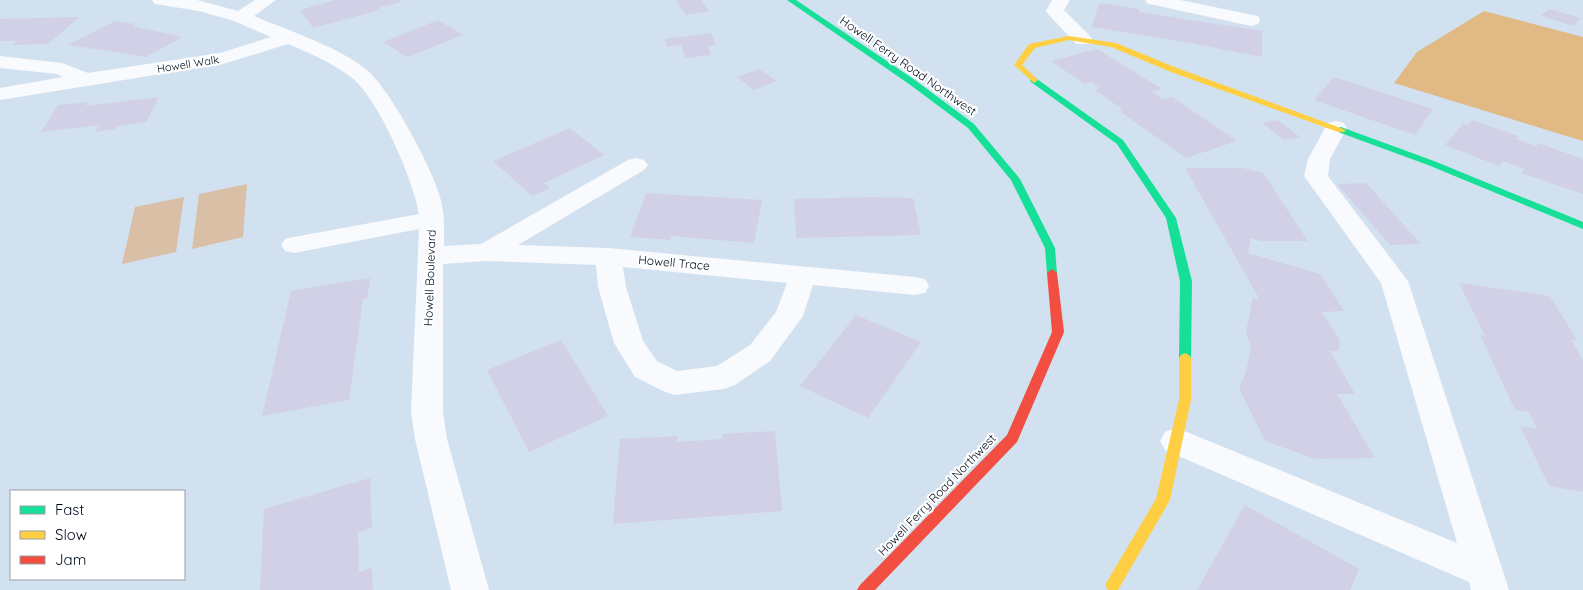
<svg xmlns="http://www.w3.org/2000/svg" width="1583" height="590" font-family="Quicksand,sans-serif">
<rect width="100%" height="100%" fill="#d2e1f0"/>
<path fill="#d8bfa6" d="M247,184L243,237L192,249L199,194Z
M184,197L176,252L122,264L135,207Z"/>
<path fill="#e0b985" d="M1484,11L1583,37V141L1394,83L1417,52Z"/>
<path fill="#d1d0e7" d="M335,0H399L401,2L378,8L380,10L313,28L300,10Z
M676,0H701L709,11L686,15Z
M1099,3L1139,9V12L1262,31V57L1184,42L1092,27Z
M1549,9L1581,18L1574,26L1541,16Z
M79,17L48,44L12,45L17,41H0V19Z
M438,20L463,35L407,57L383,42Z
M115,21L135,24L132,26L182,37L146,57L68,45Z
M711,33L716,45L708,46L711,55L685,58L681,45L667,47L665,39Z
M1097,49L1162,89L1152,92L1163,99L1172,97L1237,141L1186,158L1119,111L1123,110L1095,90L1100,89L1091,82L1084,84L1051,61Z
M759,69L777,81L754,90L737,77Z
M1334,77L1433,109L1415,135L1314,100Z
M159,97L146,122L117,126L115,129L95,132L100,125L41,132L58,105L88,102L86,106Z
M1278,120L1300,137L1284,140L1262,123Z
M1472,120L1518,136L1516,139L1536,146L1538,143L1583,159V194L1521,173L1525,169L1503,161L1499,166L1445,145L1463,124L1468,125Z
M570,128L604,155L544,183L550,188L532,196L493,161Z
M1185,168H1243L1263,173L1308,241H1261L1251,238L1248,253L1320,274L1344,311L1321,312L1340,340L1339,351H1330L1355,394H1337L1375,458L1315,459L1265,441L1239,388L1246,372L1251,346L1246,332L1253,298L1260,300Z
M1366,183L1421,244L1390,245L1337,184Z
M646,193L762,200L754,243L671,236V240L630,237Z
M873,197L913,198L921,235L796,238L794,199Z
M370,278L367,299H363L349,400L262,416L291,291Z
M1459,283L1550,296L1577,340L1571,339L1583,360V492L1549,486L1520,426L1537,429L1529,412L1515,410L1480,335L1485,336Z
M856,315L921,342L868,418L800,386Z
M561,340L608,416L529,452L487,370Z
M775,431L782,511L613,524L620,439L677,436V442L722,439V434Z
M370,478L372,528L358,532L359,572L372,568L373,590H260L264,509Z
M1245,505L1359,569L1350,590H1197Z"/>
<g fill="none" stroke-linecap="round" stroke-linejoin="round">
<path fill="#f8fafd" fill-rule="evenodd" d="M152,0H197L238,11L255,0H276L254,16C287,30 339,47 367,70C389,88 433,169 440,197C445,214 444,230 444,246L481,244L628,160L636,158L644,160L648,165L644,170L518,245L608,248L915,277L925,279L929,286L925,293L915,295L813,285L803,316L770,361L735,385L724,389L674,395L663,391L635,377L614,343L598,287L596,265L486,261L443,264V412L447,439L489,590H451L415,439L411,412L419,229L294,253L285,251L281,245L285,239L294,237L419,214C414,181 378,98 352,78C333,63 309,53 288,44L223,64L0,100V88L63,77L57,74L0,68V56L62,63L88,73L220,53L271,37L234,21L199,11L155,4ZM623,267L787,283L776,312L750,345L717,366L677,371L657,361L643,341L626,287Z
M1052,0H1070L1064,10L1090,36L1093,40L1090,44H1076L1049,15L1046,11Z
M1145,0H1180L1258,16L1260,20L1258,24L1251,26L1154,5L1148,4Z
M1336,121L1344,123L1347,128L1330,159L1328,176L1408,281L1509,590H1471L1469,582L1165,450L1160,441L1165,432L1176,428L1187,432L1457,543L1381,283L1304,176L1308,159L1325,128L1328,123Z"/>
<path fill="#16e098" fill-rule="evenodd" d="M787,0H796L915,80L974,124L1020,179L1055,248L1057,273L1056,276H1048L1047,273L1045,248L1011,180L968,128L909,84Z
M1034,77L1123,140L1176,218L1192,281L1191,358L1189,361H1181L1179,358L1180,281L1166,218L1117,144L1031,82L1030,80Z
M1341,127L1434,161L1583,222V229L1428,165L1338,132V128Z"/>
<path fill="#ffcf43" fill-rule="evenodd" d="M1069,36L1116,43L1177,68L1346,130L1344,132H1338L1171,72L1111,47L1069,40L1035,48L1022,65L1038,80L1034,83L1014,65L1029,44Z
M1185,353L1189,355L1191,358V400L1170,500L1118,590H1108L1105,585L1108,580L1156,499L1179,400V358L1181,355Z"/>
<path fill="#f24e42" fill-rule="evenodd" d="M1052,269L1057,273L1064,332L1017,442L875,590H857L860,585L1007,435L1052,332L1047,273Z"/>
</g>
<g text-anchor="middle" stroke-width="4.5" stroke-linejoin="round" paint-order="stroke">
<g font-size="11" fill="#000d1d" stroke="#fff">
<text transform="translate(188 64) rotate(-9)" y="4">Howell Walk</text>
</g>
<g font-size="12" fill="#000d1d" stroke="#fff">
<text transform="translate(908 66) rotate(35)" y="4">Howell Ferry Road Northwest</text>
<text transform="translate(674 263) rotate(5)" y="4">Howell Trace</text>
<text transform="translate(430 278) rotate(-88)" y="4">Howell Boulevard</text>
<text transform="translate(937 495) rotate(-46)" y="4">Howell Ferry Road Northwest</text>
</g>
</g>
<rect x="10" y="490" width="175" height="90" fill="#ffffff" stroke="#999ea5"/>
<rect x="20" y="506" width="25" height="8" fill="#16e098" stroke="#999ea5"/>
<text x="55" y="515" font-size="15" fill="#000d1d">Fast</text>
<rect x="20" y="531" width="25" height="8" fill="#ffcf43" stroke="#999ea5"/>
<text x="55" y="540" font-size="15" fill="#000d1d">Slow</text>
<rect x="20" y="556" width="25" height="8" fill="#f24e42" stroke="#999ea5"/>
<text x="55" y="565" font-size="15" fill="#000d1d">Jam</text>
</svg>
